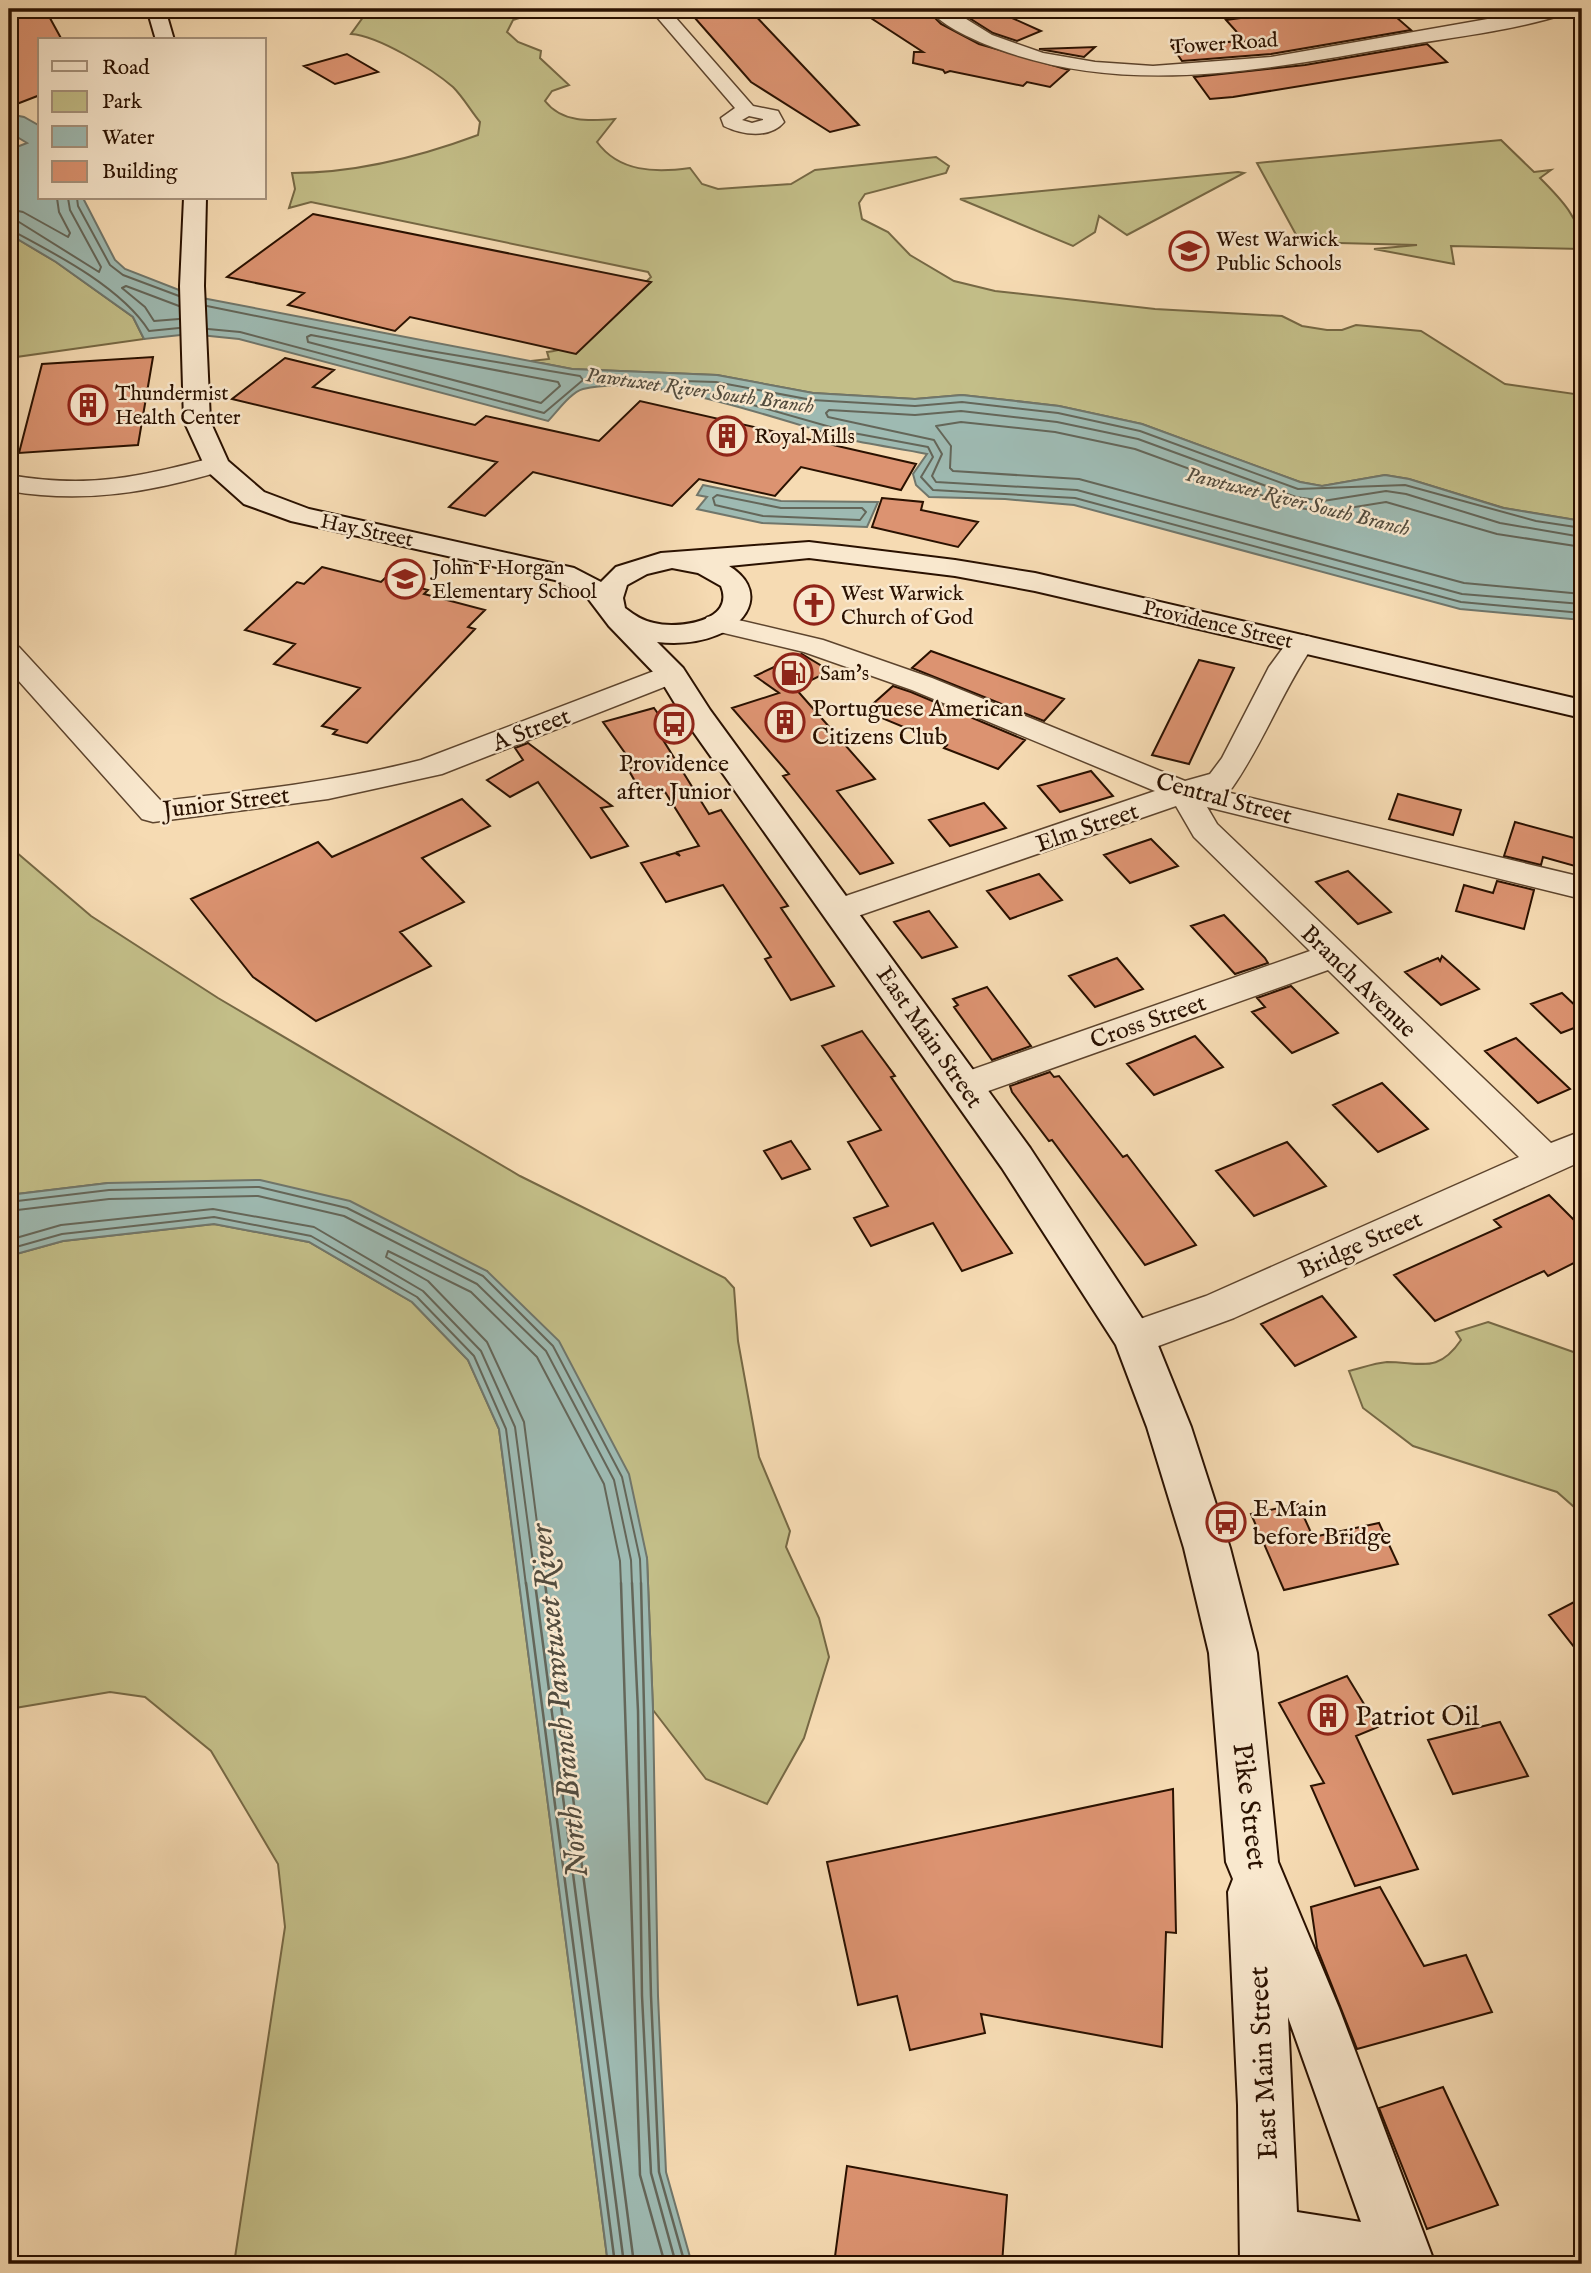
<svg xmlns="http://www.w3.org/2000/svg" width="1591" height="2273" font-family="'IM FELL English',serif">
<rect width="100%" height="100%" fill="#f6dbb3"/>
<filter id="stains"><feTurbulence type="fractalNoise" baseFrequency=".00286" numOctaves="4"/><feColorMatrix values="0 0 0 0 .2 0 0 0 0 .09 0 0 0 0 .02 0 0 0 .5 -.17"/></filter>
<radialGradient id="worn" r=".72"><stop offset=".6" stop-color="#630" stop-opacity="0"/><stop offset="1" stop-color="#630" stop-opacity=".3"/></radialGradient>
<path fill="#c3be88" stroke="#766844" stroke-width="2" d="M369,9L523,11L529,15L513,20L507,32L518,42L541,51L540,58L569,85L552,91L545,101C562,123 590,121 615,119L597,142C619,172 655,173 690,168L702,184L718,189L791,184L815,170L936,157L949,166L946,173L865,194L859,203L862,219L888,232L910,255L954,281L995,291L1155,309L1282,316L1302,326L1327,330H1342L1356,325L1421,331L1505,384L1582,395V521L1504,508L1409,479L1385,475L1322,486L1300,482L1142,424L1059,406L962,395L915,399L813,393L717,375L572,369L531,361L549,359L547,352C589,348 621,305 651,277L648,272L311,202L289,208L295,189L292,173C355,173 419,157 478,135L480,122C471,111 463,97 453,87C432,69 379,36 351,34Z
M1501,140L1534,172L1551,170L1540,178C1560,198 1582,220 1582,249L1451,246L1454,264L1374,249L1417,245L1300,242L1257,163Z
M1238,172L1244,173L1127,235L1099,216L1095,232L1073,246L960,199Z
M9,234L56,262L133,317L144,339L9,358Z
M9,846L91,916L218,998L520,1176L725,1278L734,1288L738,1341L759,1457L790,1531L786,1547L819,1618L829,1657L804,1738L767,1804L706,1779L653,1710L647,1558L487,1271L108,1183L9,1195Z
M214,1224L309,1242L412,1302L468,1360L499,1429L608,2264H234L285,1927L278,1864L211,1751L145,1697L110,1692L9,1709V1256L63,1241Z
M1488,1322L1582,1355V1514L1557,1492L1413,1446L1363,1408L1349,1371C1361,1368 1375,1363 1387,1362C1421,1362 1438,1374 1461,1340L1456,1332Z"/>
<path fill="#9ebab2" stroke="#70766b" stroke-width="2" d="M9,114L24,117L40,126V198H83L115,260L125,269L197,297L572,369L717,375L813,393L915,399L962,395L1059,406L1142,424L1300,482L1322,486L1385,475L1409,479L1503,508L1582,521V620L1460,609L1074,505L1005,499L929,497L916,485L913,474L927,454C899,448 870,445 843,438C776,419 650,372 583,389C571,392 557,412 548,421L239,339L190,334L144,339L133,317L56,262L9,234V150L27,143L9,132Z
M703,485L781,501L878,502L867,527L762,523L697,509L707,497L697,495Z
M260,1180L350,1201L487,1271L559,1341L629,1474L647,1558L653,1710L658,1996L666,2172L692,2264H608L499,1429L468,1360L412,1302L309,1242L214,1224L63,1241L9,1256V1195L108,1183Z"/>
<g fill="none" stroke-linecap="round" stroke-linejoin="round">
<path stroke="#646659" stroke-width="2" d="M77,198L78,206L110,265L123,275L179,296
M9,209L23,212L68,237L70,233L59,212L57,198
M9,220L19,222L99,272L101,267L70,210L68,198
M9,229C54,253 121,287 149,331L179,328
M179,306L126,286L122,288L145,307L154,321L179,319
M207,306L424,350L580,376L583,380L544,413L240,332L208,329
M311,335L558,382L560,386L541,403L308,342L307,337Z
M717,495L781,508H862L866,512L860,520L763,516L715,505L713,498Z
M1582,528L1536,521L1405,485L1298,489L1140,431L1058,413L962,402L915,406L812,400L716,382L683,381L679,384L848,432L928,447L933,457L921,477L933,490L1075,498L1461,602L1582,613
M1582,537L1500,523L1406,494L1386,491L1323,501L1296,497L1138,439L1057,422L961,411L915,415L829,410L826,413L828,417L934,440L942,454L932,476L936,482L1077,490L1462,594L1582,604
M1582,547L1497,534L1386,502L1324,512L1294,507L1135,449L1055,432L961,422L936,426L951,446L950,468L953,471L1079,479L1464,583L1582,594
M9,1202L109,1190L259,1187L347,1208L483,1276L553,1346L622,1477L640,1559L641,1585
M9,1211L109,1199L258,1196L344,1216L477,1284L546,1351L614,1480L631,1560L632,1585
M9,1240L61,1225L213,1209L314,1227L423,1291L481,1351L515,1427L536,1585
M9,1249L62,1234L214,1217L311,1236L417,1297L474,1356L506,1429L526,1585
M545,1585L524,1422L487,1342L428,1281L386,1257L388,1251L471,1292L537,1357L604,1484L620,1561L621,1585"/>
<path stroke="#646659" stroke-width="2.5" d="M526,1583L615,2264
M535,1583L624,2264
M545,1583L634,2264
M621,1583L640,2175L665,2264
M632,1583L638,1711L642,1996L651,2173L676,2264
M641,1583L651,1996L659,2172L685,2264"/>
</g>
<path fill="#dc9371" stroke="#2a1100" stroke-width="2" d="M9,9H45L62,40H40V95L9,107Z
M687,9H749L859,125L830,132L751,82Z
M857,9H926L941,24L979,44L1069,70L1050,87L1027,82L1023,86L950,71L945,73L943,70L913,63L914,52H923Z
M955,9H992L1041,31L1017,41L993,33Z
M1306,9L1317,12L1342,9L1348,13L1388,10L1411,30L1271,54L1182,61L1171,45L1245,41L1226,20Z
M1427,44L1447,62L1233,97L1210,99L1194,77L1305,65Z
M1095,47L1084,57L1039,49Z
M347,54L378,72L335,84L304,66Z
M313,214L651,282L576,354L410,317L395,331L288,305L304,293L227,277Z
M153,357L138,445L19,453L42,364Z
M285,358L334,370L313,387L475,425L486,416L599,441L640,401L916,464L901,490L801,467L775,496L699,479L672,506L533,472L485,516L449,507L497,462L232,399Z
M882,498L923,502L921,510L978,522L958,547L872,527Z
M322,567L381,582L385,578L428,590L424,594L485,610L468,627L475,629L367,743L333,734L337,730L322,726L360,688L274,664L295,644L245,630L297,582L304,584Z
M931,651L1064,699L1044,721L912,668Z
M802,654L830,671L795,688L875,779L837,791L893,863L860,874L783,776L789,774L732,708L779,693L755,676Z
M1199,660L1234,668L1189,764L1152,755Z
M893,686L911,692L1025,740L998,769L944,748L947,745L865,711Z
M654,708L671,732L660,735L709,814L721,810L788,906L781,908L834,986L791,1000L765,959L771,957L723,885L666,902L641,863L675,853L680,856L677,852L699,846L665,792L644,797L628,769L635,767L603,722Z
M528,743L612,806L601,808L628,846L591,858L538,782L510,797L487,780L523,760L515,748Z
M1091,771L1113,796L1060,812L1038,786Z
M1398,794L1461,810L1453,835L1389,819Z
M462,799L490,826L422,858L464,902L400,932L431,966L316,1021L253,977L191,899L318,842L332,857Z
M984,803L1006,828L950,846L929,820Z
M1515,822L1582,840V868L1543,857L1541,865L1504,856Z
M1151,839L1178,866L1130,883L1104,855Z
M1348,871L1391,912L1358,924L1316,882Z
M1039,874L1062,900L1010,919L987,891Z
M1497,881L1534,890L1524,929L1456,911L1464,885L1493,893Z
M929,911L957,947L922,958L894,922Z
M1224,915L1265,958L1268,963L1235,974L1191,926Z
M1442,956L1479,989L1441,1005L1405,972L1438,958L1440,961Z
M1117,958L1143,989L1095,1007L1069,976Z
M1291,986L1338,1033L1292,1053L1252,1012L1265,1007L1257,998Z
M987,987L1031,1046L992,1060L954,1007L958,1005L953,999Z
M1562,993L1582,1012V1025L1561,1033L1531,1004Z
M862,1031L895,1076L891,1077L1012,1253L962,1271L933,1223L871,1246L854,1218L888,1206L848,1142L881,1130L822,1046Z
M1195,1036L1223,1067L1154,1095L1127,1064Z
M1516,1038L1570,1089L1538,1103L1485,1051Z
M1050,1072L1054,1077L1059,1076L1123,1157L1127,1155L1196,1245L1145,1265L1052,1140L1049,1141L1012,1092L1010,1086Z
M1382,1083L1428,1129L1378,1152L1333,1105Z
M791,1141L810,1169L782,1179L764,1151Z
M1287,1142L1326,1186L1254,1216L1216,1171Z
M1549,1195L1582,1228V1259L1548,1276L1544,1271L1435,1321L1394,1275L1501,1227L1494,1220Z
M1322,1296L1356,1337L1295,1366L1261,1324Z
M1298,1504L1313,1537L1379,1523L1398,1564L1284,1590L1251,1514Z
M1582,1598V1657L1549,1615Z
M1347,1676L1378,1727L1356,1736L1418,1869L1355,1886L1311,1786L1324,1783L1279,1703Z
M1500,1722L1528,1776L1453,1794L1428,1740Z
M1173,1789L1176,1933L1166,1932L1162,2047L981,2014L985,2033L910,2050L897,1996L858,2005L827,1862Z
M1380,1887L1424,1966L1466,1955L1492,2012L1357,2049L1317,1948L1311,1907Z
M1443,2087L1498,2205L1427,2229L1379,2108Z
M847,2166L1007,2195L1002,2264H834Z"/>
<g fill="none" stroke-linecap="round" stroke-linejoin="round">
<g stroke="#5d442d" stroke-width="3">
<path id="minor" d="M650,9H668L753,106L778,111L784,122C770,139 742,135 724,126L721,118L735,108ZM749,116L763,119V120L752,123L742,120Z
M929,9H950L992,35L1043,53L1095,62L1153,66L1271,57L1545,9H1571L1568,13C1516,30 1461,36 1407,45C1271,68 1131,98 998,49C976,41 943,27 929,9Z
M216,457L225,460L229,465L225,470C152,492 85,504 9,491V475C90,489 138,477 216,457Z
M717,615L823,640L932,678L1185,781L1210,774L1222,758L1269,667L1291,637L1301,635L1311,637L1315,643C1283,689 1264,742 1232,788L1222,791L1582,877V899L1207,807L1217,824L1551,1143L1582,1131V1161L1234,1318L1134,1355L1120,1350L1114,1338L1120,1326L1206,1296L1519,1157L1328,970L977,1095L964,1099L951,1095L946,1086L951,1077L1310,951L1194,837L1176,806L852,918L840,921L828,918L824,910L828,902L1155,791L912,690L804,652L707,629L703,623L707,617Z
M9,645L19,647L161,801C248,791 335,782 421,760L662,668L672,665L682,668L686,674L682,680L442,774L328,799L153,822L142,819L9,670Z"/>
</g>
<g stroke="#2a1100" stroke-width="4">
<path id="secondary" d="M147,9H165L174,40H156Z
M184,198H206L204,286L210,421L228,461L264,492L309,509L574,568L601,582L616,567L661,553L809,542L955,560L1035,573L1582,700V718L1035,591L955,576L809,558L729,566C765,588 752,621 717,635C698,643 677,644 657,642L683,668L710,710L1030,1148L1155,1338L1191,1427L1230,1548L1257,1653L1278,1862L1339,2008L1435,2264H1240L1238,2105L1228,1892L1233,1879L1226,1862L1209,1653L1184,1548L1147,1427L1116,1345L1002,1168L685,720L660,679L609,626L587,597L555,580L291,521L244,504L207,471L184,421L180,286ZM672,568L698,573L721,586C736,622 677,629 654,623C643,621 634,615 625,608L623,598L627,585L647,574ZM1288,2017L1361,2222L1297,2212Z"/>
</g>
<use href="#minor" fill="#f9e8ce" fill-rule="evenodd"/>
<use href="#secondary" fill="#f9e8ce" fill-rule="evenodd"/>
</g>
<defs>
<g id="school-ring" transform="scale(2.0125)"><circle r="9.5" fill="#f9e8ce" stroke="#8f2418" stroke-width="1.5"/><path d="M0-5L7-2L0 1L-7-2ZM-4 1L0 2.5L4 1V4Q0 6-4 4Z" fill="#8f2418"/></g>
<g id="building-ring" transform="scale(2.0125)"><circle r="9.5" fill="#f9e8ce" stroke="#8f2418" stroke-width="1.5"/><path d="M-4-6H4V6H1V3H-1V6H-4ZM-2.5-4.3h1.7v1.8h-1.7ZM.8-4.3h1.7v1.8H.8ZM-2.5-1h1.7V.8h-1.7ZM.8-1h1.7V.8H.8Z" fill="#8f2418"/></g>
<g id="church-ring" transform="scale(2.0125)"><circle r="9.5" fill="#f9e8ce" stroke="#8f2418" stroke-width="1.5"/><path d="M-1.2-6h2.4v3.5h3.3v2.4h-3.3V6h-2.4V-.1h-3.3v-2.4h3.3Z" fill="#8f2418"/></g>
<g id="fuel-ring" transform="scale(2.0125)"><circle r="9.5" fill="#f9e8ce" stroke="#8f2418" stroke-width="1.5"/><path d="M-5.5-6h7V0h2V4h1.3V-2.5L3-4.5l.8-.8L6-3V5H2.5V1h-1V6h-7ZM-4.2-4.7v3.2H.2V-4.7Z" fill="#8f2418"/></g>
<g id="bus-ring" transform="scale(2.0125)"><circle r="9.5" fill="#f9e8ce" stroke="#8f2418" stroke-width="1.5"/><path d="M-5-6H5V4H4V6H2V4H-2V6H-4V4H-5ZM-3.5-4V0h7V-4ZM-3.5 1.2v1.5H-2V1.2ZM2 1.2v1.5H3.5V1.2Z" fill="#8f2418"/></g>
</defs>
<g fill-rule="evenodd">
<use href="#school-ring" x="1189" y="251"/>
<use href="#building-ring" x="88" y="405"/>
<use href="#building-ring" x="727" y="436"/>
<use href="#school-ring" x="405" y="579"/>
<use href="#church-ring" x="814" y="605"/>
<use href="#fuel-ring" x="793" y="673"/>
<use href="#building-ring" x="785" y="722"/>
<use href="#bus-ring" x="674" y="724"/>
<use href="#bus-ring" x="1226" y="1522"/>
<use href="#building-ring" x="1328" y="1715"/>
</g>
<g text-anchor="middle" stroke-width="5" stroke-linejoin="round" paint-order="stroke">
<g font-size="21" fill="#2a1100" stroke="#f9e8ce">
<text transform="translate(1224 43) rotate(-4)" y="7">Tower Road</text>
<text transform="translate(367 530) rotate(12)" y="7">Hay Street</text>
<text transform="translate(1218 624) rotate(13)" y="7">Providence Street</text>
</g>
<g font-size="21" fill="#2a1100" stroke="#f9e8ce" text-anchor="start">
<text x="1216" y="246">West Warwick<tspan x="1216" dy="24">Public Schools</tspan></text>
<text x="115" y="400">Thundermist<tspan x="115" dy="24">Health Center</tspan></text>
<text x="754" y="443">Royal Mills</text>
<text x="432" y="574">John F Horgan<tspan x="432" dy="24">Elementary School</tspan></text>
<text x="841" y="600">West Warwick<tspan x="841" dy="24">Church of God</tspan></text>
<text x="820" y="680">Sam's</text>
</g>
<g font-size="21" font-style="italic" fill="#534c3e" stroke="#f9e8ce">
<text transform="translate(700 390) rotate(8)" y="7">Pawtuxet River South Branch</text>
<text transform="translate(1298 501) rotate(14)" y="7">Pawtuxet River South Branch</text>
</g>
<g font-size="24" fill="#2a1100" stroke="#f9e8ce" text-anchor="start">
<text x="812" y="716">Portuguese American<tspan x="812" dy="28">Citizens Club</tspan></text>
<text x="674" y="771" text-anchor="middle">Providence<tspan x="674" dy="28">after Junior</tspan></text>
<text x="1253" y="1516">E Main<tspan x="1253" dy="28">before Bridge</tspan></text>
</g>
<g font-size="24" fill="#2a1100" stroke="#f9e8ce">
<text transform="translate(531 729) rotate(-21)" y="8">A Street</text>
<text transform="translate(1224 798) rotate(15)" y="8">Central Street</text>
<text transform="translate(226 802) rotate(-7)" y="8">Junior Street</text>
<text transform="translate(1087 827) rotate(-19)" y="8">Elm Street</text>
<text transform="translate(1359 981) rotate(44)" y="8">Branch Avenue</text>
<text transform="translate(1148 1021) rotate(-19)" y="8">Cross Street</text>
<text transform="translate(930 1037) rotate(55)" y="8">East Main Street</text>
<text transform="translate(1360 1244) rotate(-24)" y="8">Bridge Street</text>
</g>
<g font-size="28" fill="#2a1100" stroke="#f9e8ce" text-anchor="start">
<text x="1355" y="1725">Patriot Oil</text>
</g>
<g font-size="28" fill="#2a1100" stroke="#f9e8ce">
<text transform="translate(1251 1806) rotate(83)" y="10">Pike Street</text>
<text transform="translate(1262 2063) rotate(-93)" y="10">East Main Street</text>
</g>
<g font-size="32" font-style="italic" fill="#534c3e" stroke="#f9e8ce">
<text transform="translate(558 1701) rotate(-96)" y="11">North Branch Pawtuxet River</text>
</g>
</g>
<rect width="1591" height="2273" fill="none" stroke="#f6dbb3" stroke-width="35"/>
<rect x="10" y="10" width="1570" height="2252" fill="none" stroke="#2a1100" stroke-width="3.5"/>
<rect x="18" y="18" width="1556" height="2238" fill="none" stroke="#2a1100" stroke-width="2"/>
<rect x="38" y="38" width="228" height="161" fill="#f9e8ce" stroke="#a6927c" stroke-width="2"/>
<rect x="52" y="61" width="35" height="10" fill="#f9e8ce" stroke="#a6927c" stroke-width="2"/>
<text x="102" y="74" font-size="21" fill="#2a1100">Road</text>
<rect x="52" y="91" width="35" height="21" fill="#c3be88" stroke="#a6927c" stroke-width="2"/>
<text x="102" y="108" font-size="21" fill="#2a1100">Park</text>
<rect x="52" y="126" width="35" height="21" fill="#9ebab2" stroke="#a6927c" stroke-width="2"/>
<text x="102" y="144" font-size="21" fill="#2a1100">Water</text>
<rect x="52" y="161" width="35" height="21" fill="#dc9371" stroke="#a6927c" stroke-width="2"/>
<text x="102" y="178" font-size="21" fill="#2a1100">Building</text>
<rect width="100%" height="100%" filter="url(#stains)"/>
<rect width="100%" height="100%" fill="url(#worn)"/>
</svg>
